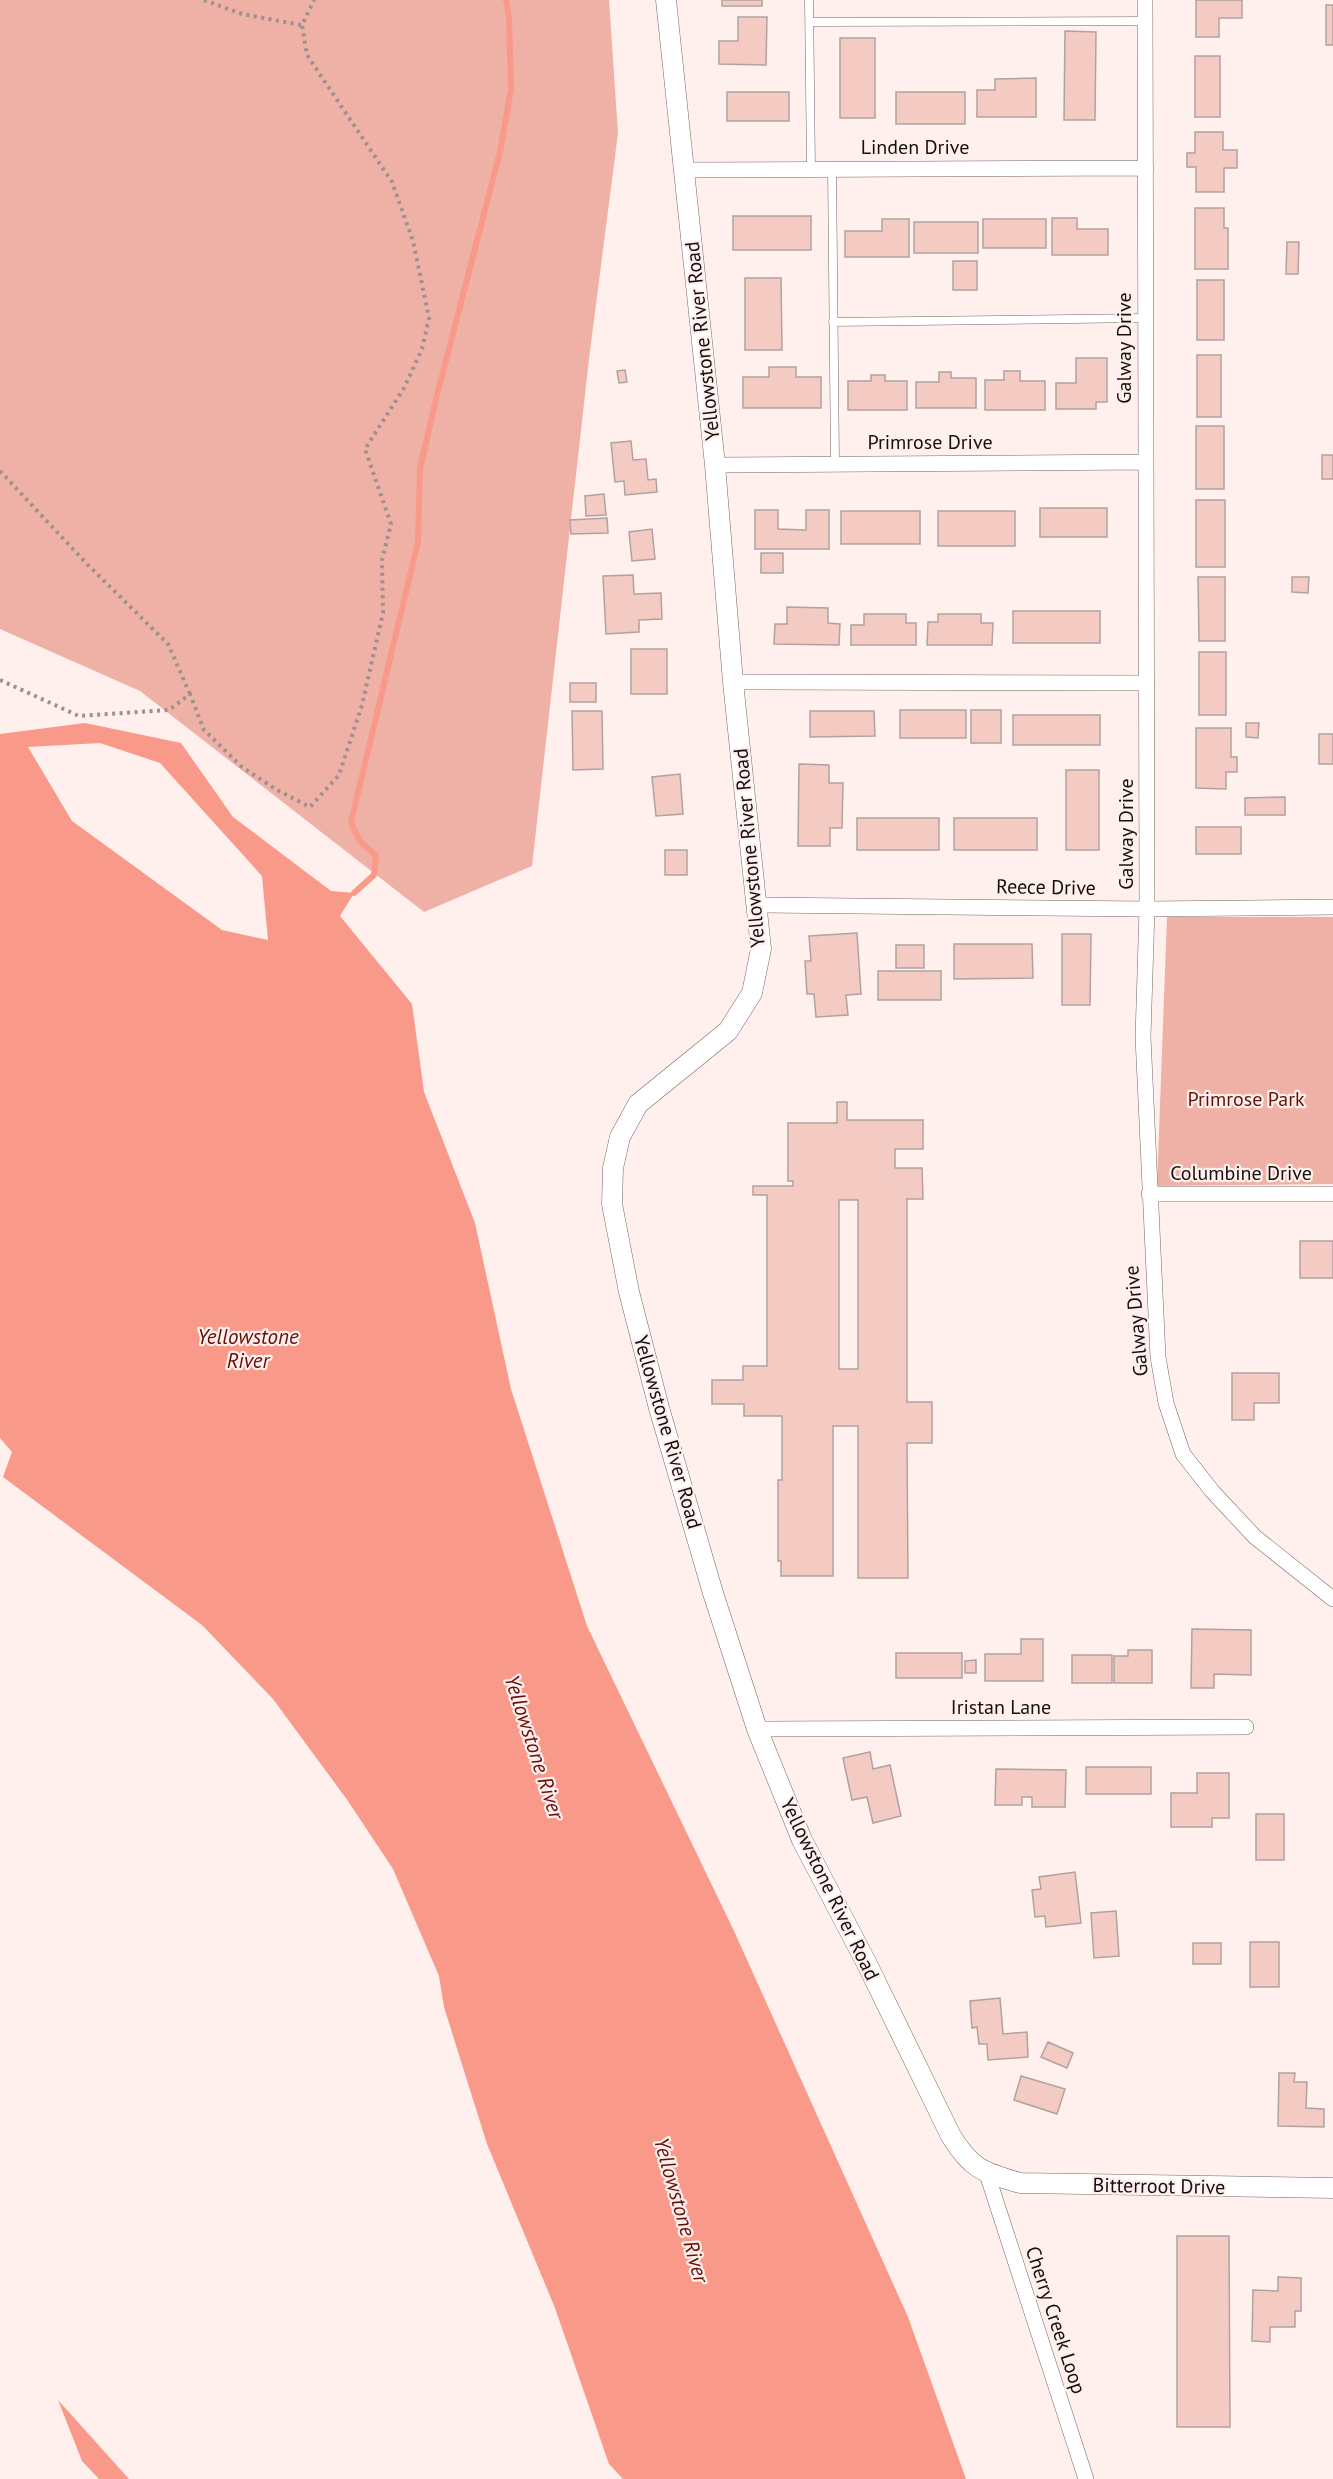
<svg xmlns="http://www.w3.org/2000/svg" width="1333" height="2479" font-family="'PT Sans',sans-serif">
<rect width="100%" height="100%" fill="#ffefed"/>
<path fill="#efb1a6" d="M0,0H609L618,133L589,359L532,866L424,912L140,691L0,629Z
M1167,917H1333V1184L1157,1186Z"/>
<path fill="#f8998a" fill-rule="evenodd" d="M85,723L181,743L233,817L331,891L354,893L340,916L412,1004L424,1092L475,1223L511,1389L587,1626L734,1931L908,2317L966,2479H623L609,2464L555,2308L487,2144L444,2007L439,1976L393,1869L348,1801L273,1699L202,1625L3,1477L12,1452L0,1438V734ZM100,743L160,763L262,876L268,940L222,930L72,821L28,747Z
M58,2400L129,2479H99L82,2461Z"/>
<g fill="none" stroke-linecap="round" stroke-linejoin="round">
<path stroke="#f8998a" stroke-width="6" d="M354,893L374,875L376,856L359,840L351,822L418,542L420,469L436,399L500,152L511,89L509,17L506,0"/>
</g>
<path fill="#f3cbc3" stroke="#b0a2a0" stroke-width="1.5" fill-rule="evenodd" d="M722,0H762V6H722Z
M1196,0H1242V18H1219V37H1196Z
M1326,5H1333V45H1326Z
M738,17H767L766,65L719,64V41H738Z
M1065,31L1096,32L1095,120H1064Z
M840,38H875V118H840Z
M1195,56H1220V117H1195Z
M1036,78V117H977V90H995V79Z
M727,92H789V121H727Z
M896,92H965V124H896Z
M1195,132H1223V150H1237V168H1224V192H1196V167H1187V153H1195Z
M1195,208H1224V228H1228V269H1195Z
M733,216H811V250H733Z
M1052,218H1077V229H1108V255H1052Z
M882,219H909V257H845V231H882Z
M983,219H1046V248H983Z
M914,222H978V253H914Z
M1287,242H1299L1298,274H1286Z
M953,261H977V290H953Z
M745,278H781L782,350H745Z
M1197,280H1224V340H1197Z
M1197,355H1221V417H1197Z
M1076,358H1107V402H1096V409H1056V383H1076Z
M769,367H796V377H821V408H743V377H769Z
M625,370L627,382L619,383L617,371Z
M1004,371H1020V381H1045V410H985V380H1004Z
M939,372H951V378H976V408H916V382H939Z
M871,375H885V381H907V410H848V381H871Z
M1196,426H1224V489H1196Z
M631,441L633,460L646,459L648,480L656,479L657,492L625,495L624,481L615,482L611,443Z
M1322,455H1333V479H1322Z
M604,494L606,515L586,516L585,496Z
M1196,500H1225V567H1196Z
M1040,508H1107V537H1040Z
M755,510H778V529L806,530V510H829V549H755Z
M841,511H920V544H841Z
M938,511H1015V546H938Z
M607,518L608,533L571,534L570,520Z
M652,529L655,559L632,561L629,532Z
M761,553H783V573H761Z
M633,575L634,594L661,593L662,619L639,620V632L606,634L603,576Z
M1198,577H1225V641H1199Z
M1292,577H1309L1308,593L1292,592Z
M787,607L828,608V623L840,624L839,645L774,644L775,624H787Z
M1013,611H1100V643H1013Z
M864,614H906V623H916V645H851V625H864Z
M938,614H981V623H993L992,645H927L928,622H938Z
M631,649H667V694H631Z
M1199,652H1226V715H1199Z
M570,683H596V702H570Z
M900,710H966V738H900Z
M971,710H1001V743H971Z
M572,711H602L603,769L573,770Z
M810,711H874L875,736L810,737Z
M1013,715H1100V745H1013Z
M1246,723H1259L1258,738L1246,737Z
M1196,728H1231V757H1237V772H1226V789L1196,788Z
M1319,734H1333V764H1319Z
M799,764L829,765V783H843L842,828H830V846H798Z
M1066,770H1099V850H1066Z
M680,774L683,814L656,816L652,777Z
M1285,797V815H1245V798Z
M857,818H939V850H857Z
M954,818H1037V850H954Z
M1196,827H1241V854H1196Z
M665,850H687V875H665Z
M857,933L861,994L846,995L848,1015L816,1017L814,994H807L805,961H811L809,936Z
M1062,934H1091L1090,1005H1062Z
M954,944H1032L1033,978L954,979Z
M896,945H924V968H896Z
M878,971H941V1000H878Z
M837,1102H847V1120H923V1149H895V1168H922L923,1199H907V1402H932V1443H907L908,1578H858V1426H833V1576H781V1561H778V1480H782V1416H744V1404H712V1380H743V1366H767V1195H753V1186H793V1181H788V1123H837ZM839,1200H858V1369H839Z
M1300,1241H1333V1278H1300Z
M1232,1373H1279V1403H1254V1420H1232Z
M1192,1629L1251,1630V1675L1214,1674V1688H1191Z
M1021,1639H1043V1681H985V1654H1021Z
M1128,1650H1152V1683H1114V1656H1128Z
M896,1653H962V1678H896Z
M1072,1655H1112V1683H1072Z
M976,1660V1673H965V1661Z
M870,1752L873,1769L890,1765L901,1816L873,1823L867,1797L852,1800L843,1758Z
M1086,1767H1151V1794H1086Z
M996,1769L1066,1770L1065,1807H1032V1797H1022V1805H995Z
M1197,1773H1229V1818H1212V1827H1171V1793H1197Z
M1256,1814H1284V1860H1256Z
M1075,1872L1081,1923L1046,1927L1045,1916L1035,1917L1032,1890L1041,1889L1039,1877Z
M1116,1911L1119,1956L1094,1958L1091,1913Z
M1250,1942H1279V1987H1250Z
M1193,1943H1221V1964H1193Z
M1000,1998L1003,2034L1027,2032L1028,2057L988,2060L987,2044H979L977,2027L972,2028L970,2001Z
M1048,2042L1073,2053L1067,2068L1041,2057Z
M1279,2073H1295L1294,2082H1307L1306,2108L1324,2109V2127L1278,2126Z
M1021,2076L1065,2089L1057,2114L1014,2100Z
M1177,2236H1229L1230,2427H1177Z
M1278,2277L1301,2278V2311H1295V2327H1270V2342L1252,2341L1253,2290L1278,2291Z"/>
<g fill="none" stroke-linecap="round" stroke-linejoin="round">
<g stroke="#746765" stroke-width="9">
<path id="service" d="M809,0L811,168
M810,22L1145,21
M832,168L835,463
M833,322L1145,318"/>
</g>
<g stroke="#746765" stroke-width="16">
<path id="minor" d="M1145,0L1147,909L1143,1037L1158,1357L1166,1403L1183,1454L1212,1491L1255,1537L1333,1599
M683,170L1146,168
M715,465L1145,462
M733,682L1147,683
M758,905L1147,909L1333,907
M1149,1194H1333
M757,1729L1246,1727
M987,2174L1086,2479"/>
</g>
<g stroke="#746765" stroke-width="21">
<path id="tertiary" d="M666,0L715,465L733,682L761,949L752,993L728,1031L638,1104L620,1137L613,1168L612,1204L629,1292L659,1408L713,1593L757,1729L802,1840L867,1964L951,2136C972,2170 983,2172 1020,2183L1333,2188"/>
</g>
<path stroke="#9c918f" stroke-width="4" stroke-dasharray="3 4.5" stroke-linecap="butt" d="M204,0L242,14L301,25
M0,471L86,563L168,644L190,694
M0,680L79,716L169,710L190,694L204,730L242,767L277,790L310,807L339,775L362,705L383,613L382,560L391,524L365,449L404,388L422,349L429,318L413,241L392,182L307,55L302,25L314,0"/>
<use href="#service" stroke="#fff" stroke-width="8"/>
<use href="#minor" stroke="#fff" stroke-width="15"/>
<use href="#tertiary" stroke="#fff" stroke-width="20"/>
</g>
<g text-anchor="middle" stroke-width="4.5" stroke-linejoin="round" paint-order="stroke">
<g font-size="20" fill="#140f0f" stroke="#ffefed">
<text x="915" y="154">Linden Drive</text>
<text transform="translate(702 341) rotate(-96)" y="7">Yellowstone River Road</text>
<text transform="translate(1124 348) rotate(-90)" y="7">Galway Drive</text>
<text x="930" y="449">Primrose Drive</text>
<text transform="translate(1126 834) rotate(-90)" y="7">Galway Drive</text>
<text transform="translate(749 848) rotate(-95)" y="7">Yellowstone River Road</text>
<text transform="translate(1046 887) rotate(1)" y="7">Reece Drive</text>
<text x="1241" y="1180">Columbine Drive</text>
<text transform="translate(1136 1321) rotate(-95)" y="7">Galway Drive</text>
<text transform="translate(668 1432) rotate(74)" y="7">Yellowstone River Road</text>
<text x="1001" y="1714">Iristan Lane</text>
<text transform="translate(830 1889) rotate(64)" y="7">Yellowstone River Road</text>
<text transform="translate(1159 2186) rotate(1)" y="7">Bitterroot Drive</text>
<text transform="translate(1056 2320) rotate(72)" y="7">Cherry Creek Loop</text>
</g>
<g font-size="20" fill="#641109" stroke="#ffefed">
<text x="1246" y="1106">Primrose Park</text>
</g>
<g font-size="21" font-style="italic" fill="#630f07" stroke="#ffefed">
<text x="248" y="1344">Yellowstone<tspan x="248" dy="24">River</tspan></text>
<text transform="translate(534 1747) rotate(72)" y="7">Yellowstone River</text>
<text transform="translate(681 2210) rotate(74)" y="7">Yellowstone River</text>
</g>
</g>
</svg>
